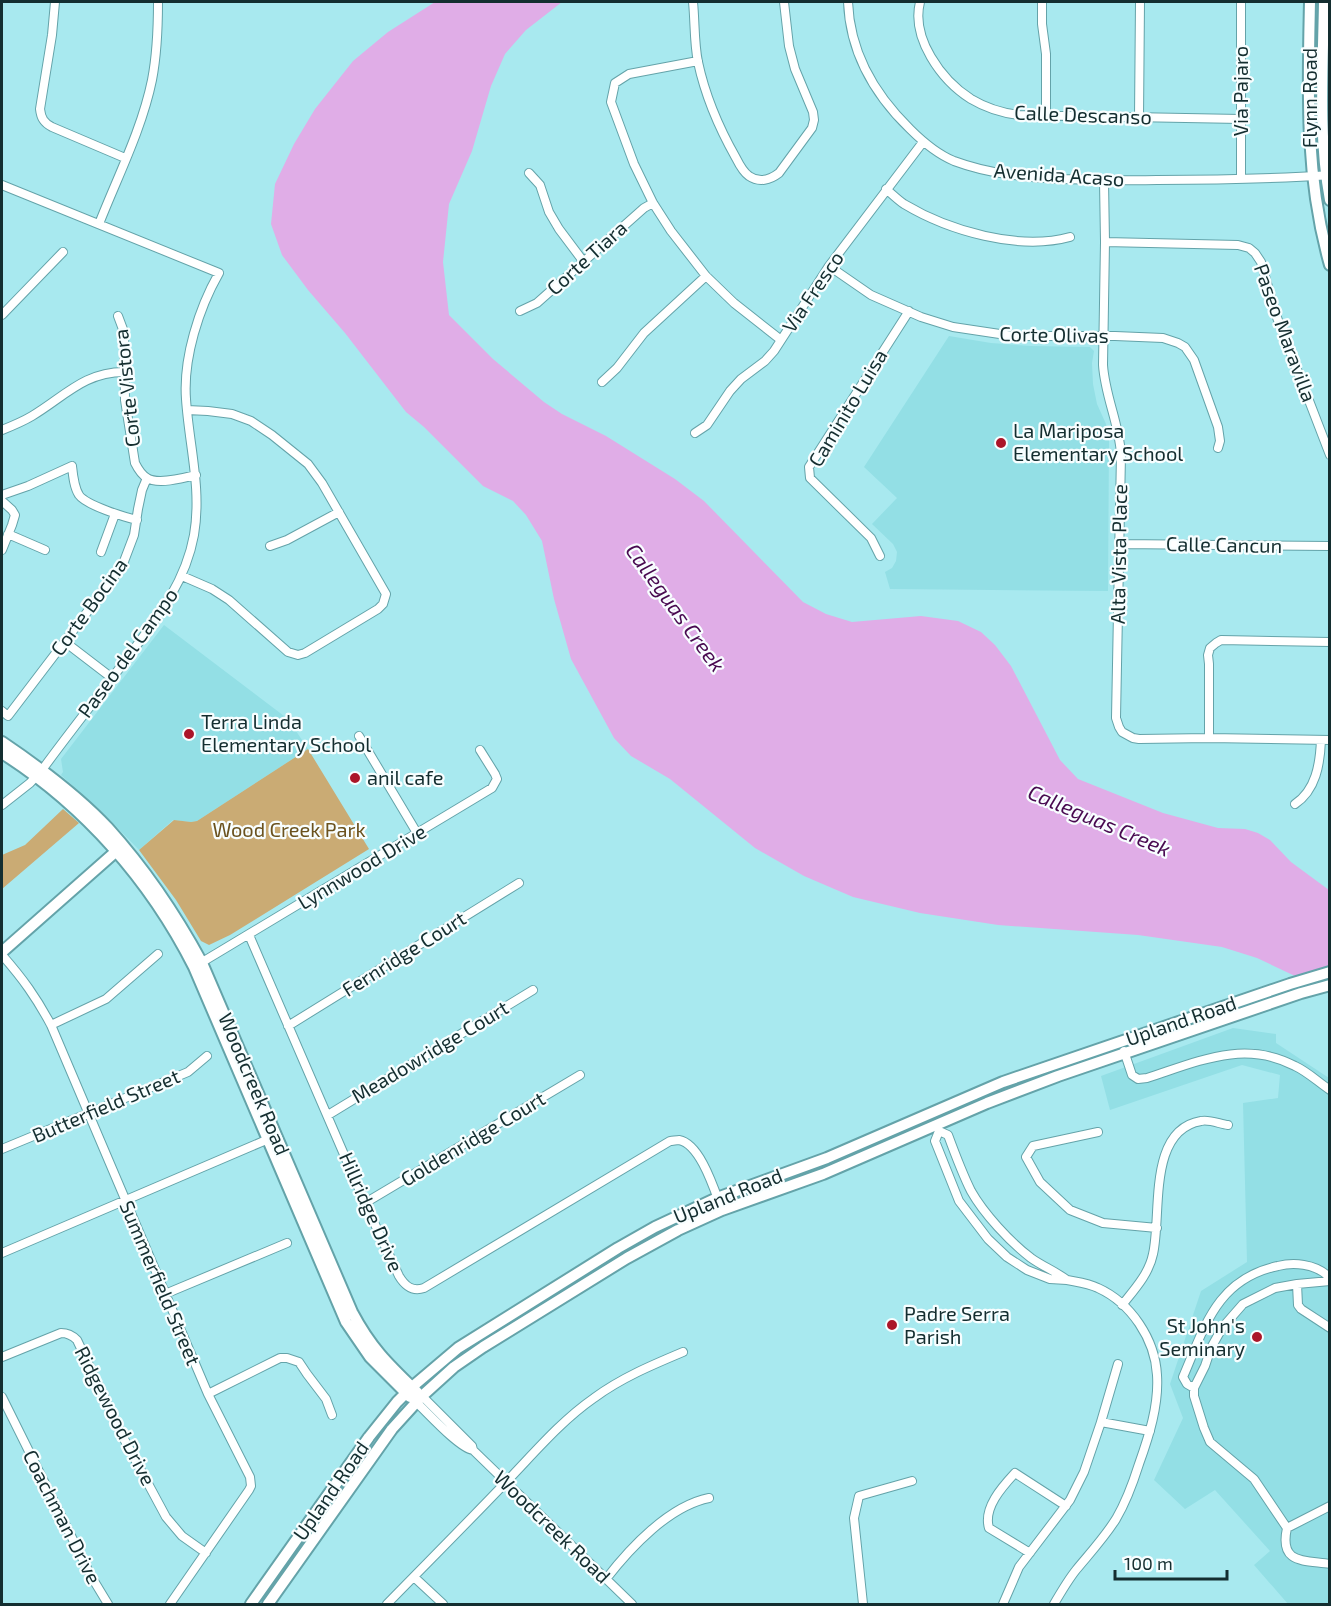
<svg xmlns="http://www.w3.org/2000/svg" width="1331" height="1606" font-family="'Exo 2',sans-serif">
<rect width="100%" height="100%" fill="#a8e9ef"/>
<path fill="#93dfe5" d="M949,336L991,343L1031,346L1090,347L1094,351L1092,363L1093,384L1097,404L1106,424L1109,440L1108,591L890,589L885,572L892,568L896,561L897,552L893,544L872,524L897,498L864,467Z
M164,625L288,719L308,749L197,821L191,822L173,820L139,850L104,814L61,775L63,772L61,759Z
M1233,1028L1276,1034V1043L1329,1078V1604H1288L1254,1565L1270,1551L1215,1490L1185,1509L1154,1480L1183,1418L1170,1384L1201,1291L1247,1262L1243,1103L1278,1098L1280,1075L1242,1065L1110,1110L1101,1076Z"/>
<path fill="#caab74" d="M308,749L369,849L230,935L209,945L201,941L176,900L139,850L174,820L191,822L197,821Z
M63,809L79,823L2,889V855L25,845Z"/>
<path fill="#e0ade7" d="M435,2H562L526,30L505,54L491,86L472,151L449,204L443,262L449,315L493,359L544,402L562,414L606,436L675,479L704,501L803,602L826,614L852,622L921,616L958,621L981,632L995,645L1011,666L1060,760L1078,779L1163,813L1218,828L1245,829L1258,833L1270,840L1291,862L1329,890V992L1257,958L1222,947L1138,935L998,925L920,913L853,897L804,876L755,848L670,779L631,756L614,738L571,659L554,599L542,541L526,515L513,501L483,486L424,427L406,412L345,333L308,290L282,255L271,224L275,184L294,144L315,109L353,61L388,32Z"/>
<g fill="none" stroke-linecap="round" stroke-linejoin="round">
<g stroke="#64a3a9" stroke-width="10">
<path id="street" d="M55,2L52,35L40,109C41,118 44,123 52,127L125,158
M693,2C695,21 694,43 698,62C705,95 719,128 736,158C739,164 743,172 749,176C759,183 770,180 779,173L812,128L814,120L813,112L795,69L789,46L784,2
M848,2C850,53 874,94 910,129C923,142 937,154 954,161C989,174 1024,177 1061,179C1093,180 1125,181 1157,180C1214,180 1272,179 1330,175
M920,2C911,38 941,80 971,99C986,108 1002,113 1019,115L1241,119
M1042,2V24L1046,54V116
M1241,2V179
M698,61L629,74L615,83L611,102L634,164L653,203L671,231L706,276L734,303L781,340
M1139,117L1140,2
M529,173L540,185L549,212L559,229L583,261
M1104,181L1105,242L1103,365C1105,396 1119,423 1121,454L1116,718L1119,727L1122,732L1133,738L1139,739L1209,738L1330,740
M2,185L219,273C199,308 183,358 186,399C189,445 202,489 194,535C185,585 154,622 125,661C97,698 69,733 42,770L30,783L2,805
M886,189C892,194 898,200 904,204C949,231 1019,251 1070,237
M99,224C117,178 142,129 152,80C157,54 158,28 158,2
M1105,242L1238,245L1249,248L1255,253L1261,262L1276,315L1330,455
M829,266L871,295L921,317L953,327L1013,336H1115L1163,338L1178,343L1185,347L1194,360L1218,427L1220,441L1218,448
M520,311L537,303L644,208L653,203
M2,315L63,252
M118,316L124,332L125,400L135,463C138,469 142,475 147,478C158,485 184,478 196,475
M602,382L617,368L644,333L706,276
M2,430C12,426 22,422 32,416C64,397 84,372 124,372
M695,433L707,425L730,391L741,379L765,361L774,351L829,266L923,142
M2,495L28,486L72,466C73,476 74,487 79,495C86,505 124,517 137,520
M2,501L12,510L15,515L12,525L2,550
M8,534L45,550
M1119,544L1330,546
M270,546L287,540L339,512
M101,552L115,514
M880,556L871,538L810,478L809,467L909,311
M182,576L212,589L229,600L288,652L298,655L305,653L378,609L383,604L386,594L322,483L308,464L272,435L251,421L232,414L208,411L187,410
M65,642L112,678
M2,711L8,716L113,578L123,564L134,535L138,509L142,490L147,478
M359,736L417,833
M1209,738V664L1208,655L1210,648L1216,643L1221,640L1330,642
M1295,804C1316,790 1320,764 1321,740
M249,935L365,1203L399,1276C405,1286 412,1292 424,1288L670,1141C672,1141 677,1140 679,1140C701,1144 715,1192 722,1210
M2,955C23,979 36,997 51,1025L208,1394L250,1477L251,1486L249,1490L170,1604
M199,964L492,788L497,779L495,774L480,750
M51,1025L106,999L158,954
M288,1026L519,883
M1124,1051L1132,1075L1138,1079L1147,1078C1197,1062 1244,1039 1295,1066C1308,1072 1318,1082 1330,1090
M328,1115L533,990
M939,1131L948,1135C955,1154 962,1173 971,1191C984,1214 1010,1242 1031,1258C1042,1266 1055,1271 1067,1280L1050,1279L1027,1270L1007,1257L988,1239L959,1201L935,1141Z
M1098,1132L1033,1146L1026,1157L1040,1182L1070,1210L1103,1223L1157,1228
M2,1149L188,1072L207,1056
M365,1203L580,1075
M2,1253L271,1138
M1330,1281L1297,1284L1298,1305L1301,1309L1330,1328
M165,1294L287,1243
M1122,1305C1134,1290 1149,1274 1153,1254C1162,1215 1147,1130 1201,1121C1209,1119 1220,1124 1228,1125
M2,1357L61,1333C68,1333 72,1335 77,1340L124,1439L166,1517L182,1536L206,1553
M1194,1388L1187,1384L1183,1377C1205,1326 1217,1279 1278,1266C1294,1262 1314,1264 1327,1275L1328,1280
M208,1394L280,1358H287L299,1362L307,1374L326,1399L332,1415
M422,1396L472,1446L473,1450L632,1604
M2,1397L91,1576L108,1604
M416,1402C428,1413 459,1448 473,1450
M1101,1422L1118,1364
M1287,1528L1254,1479L1210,1442L1204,1428L1194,1396V1388L1205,1366L1211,1348L1222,1328L1243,1304L1275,1288L1297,1284
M1287,1528C1279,1564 1303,1560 1330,1564
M1287,1528L1330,1506
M1030,1553L989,1528C983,1508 1002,1487 1015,1473L1066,1506
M414,1577L443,1604
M606,1579C630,1548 669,1506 709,1498
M387,1604C427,1563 468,1522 508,1480C535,1452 561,1421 594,1398C621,1378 652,1365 683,1352
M863,1604L854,1518L859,1496L912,1481
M1003,1604L1019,1567L1070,1500L1084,1472L1101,1422L1150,1431
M1054,1604C1061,1592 1068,1580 1076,1570C1090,1553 1104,1538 1116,1519C1126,1502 1133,1483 1139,1464C1149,1436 1159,1405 1157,1375C1155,1339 1131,1303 1098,1288C1088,1283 1077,1282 1067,1280"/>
</g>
<g stroke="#64a3a9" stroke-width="14">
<path id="secondary" d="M1310,2C1308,92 1305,177 1330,265
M1324,2C1323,66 1318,136 1330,200
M2,742C39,767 77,795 108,828C145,869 176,915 202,963L352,1312C371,1348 388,1364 417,1392
M2,753C84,805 150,880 194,967L346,1322L370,1357L410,1397
M2,952L121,847
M251,1604L369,1437L397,1402L412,1387L458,1348L618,1248L655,1227L717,1198L827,1158L1003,1082L1290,984L1330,972
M268,1604L392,1429L422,1396L454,1367L483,1347L627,1258L678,1230L722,1210L823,1174L987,1103L1058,1076L1301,993L1330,985"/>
</g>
<use href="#street" stroke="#fff" stroke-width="8"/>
<use href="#secondary" stroke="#fff" stroke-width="10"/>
</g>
<g fill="#ab1629" stroke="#f8feff" stroke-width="2">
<circle cx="1001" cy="443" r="6"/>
<circle cx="189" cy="734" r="6"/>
<circle cx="355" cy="778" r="6"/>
<circle cx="892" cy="1325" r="6"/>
<circle cx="1257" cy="1337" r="6"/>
</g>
<g text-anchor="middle" stroke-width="4.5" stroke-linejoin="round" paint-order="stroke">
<g font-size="20" fill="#142e30" stroke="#f8feff">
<text transform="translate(1241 91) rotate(-90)" y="7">Via Pajaro</text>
<text transform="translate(1310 98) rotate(-90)" y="7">Flynn Road</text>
<text transform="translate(1083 115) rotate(2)" y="7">Calle Descanso</text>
<text transform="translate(1059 175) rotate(4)" y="7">Avenida Acaso</text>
<text transform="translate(587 258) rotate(-42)" y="7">Corte Tiara</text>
<text transform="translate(813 292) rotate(-56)" y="7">Via Fresco</text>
<text transform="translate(1285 333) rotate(70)" y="7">Paseo Maravilla</text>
<text transform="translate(1054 335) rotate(1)" y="7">Corte Olivas</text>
<text transform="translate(127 388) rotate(-96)" y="7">Corte Vistora</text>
<text transform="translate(848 408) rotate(-59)" y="7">Caminito Luisa</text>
<text transform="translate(1224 545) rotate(1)" y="7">Calle Cancun</text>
<text transform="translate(1119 554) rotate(-89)" y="7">Alta Vista Place</text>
<text transform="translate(89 607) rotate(-54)" y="7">Corte Bocina</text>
<text transform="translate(128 653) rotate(-54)" y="7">Paseo del Campo</text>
<text transform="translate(362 867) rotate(-31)" y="7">Lynnwood Drive</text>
<text transform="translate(404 954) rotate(-32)" y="7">Fernridge Court</text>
<text transform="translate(1181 1021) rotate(-19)" y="7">Upland Road</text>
<text transform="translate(430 1052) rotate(-31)" y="7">Meadowridge Court</text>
<text transform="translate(254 1084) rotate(67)" y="7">Woodcreek Road</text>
<text transform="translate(106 1106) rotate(-23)" y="7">Butterfield Street</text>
<text transform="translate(473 1139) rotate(-31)" y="7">Goldenridge Court</text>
<text transform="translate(728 1196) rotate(-22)" y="7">Upland Road</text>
<text transform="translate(371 1212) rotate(66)" y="7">Hillridge Drive</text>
<text transform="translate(160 1283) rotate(67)" y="7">Summerfield Street</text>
<text transform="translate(115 1416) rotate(63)" y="7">Ridgewood Drive</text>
<text transform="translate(331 1491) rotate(-55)" y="7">Upland Road</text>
<text transform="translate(62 1517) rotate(63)" y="7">Coachman Drive</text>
<text transform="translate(552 1527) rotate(44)" y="7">Woodcreek Road</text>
</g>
<g font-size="20" fill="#142e30" stroke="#f8feff" text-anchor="start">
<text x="1013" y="438">La Mariposa<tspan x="1013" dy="23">Elementary School</tspan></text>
<text x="201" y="729">Terra Linda<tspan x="201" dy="23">Elementary School</tspan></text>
<text x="367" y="785">anil cafe</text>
<text x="904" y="1321">Padre Serra<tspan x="904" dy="23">Parish</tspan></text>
<text x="1245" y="1333" text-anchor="end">St John's<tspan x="1245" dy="23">Seminary</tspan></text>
</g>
<g font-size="20" fill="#6b521e" stroke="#f8feff">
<text x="289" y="837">Wood Creek Park</text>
</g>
<g font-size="21" font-style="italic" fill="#480950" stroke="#f8feff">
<text transform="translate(675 608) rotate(54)" y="7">Calleguas Creek</text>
<text transform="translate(1099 821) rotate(23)" y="7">Calleguas Creek</text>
</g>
</g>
<rect width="1331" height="1606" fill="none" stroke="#142e30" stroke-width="6"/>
<path d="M1115 1570v9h112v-9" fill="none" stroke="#142e30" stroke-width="3"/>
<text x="1124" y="1570" font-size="18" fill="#142e30" stroke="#f8feff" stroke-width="4.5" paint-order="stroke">100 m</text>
</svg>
